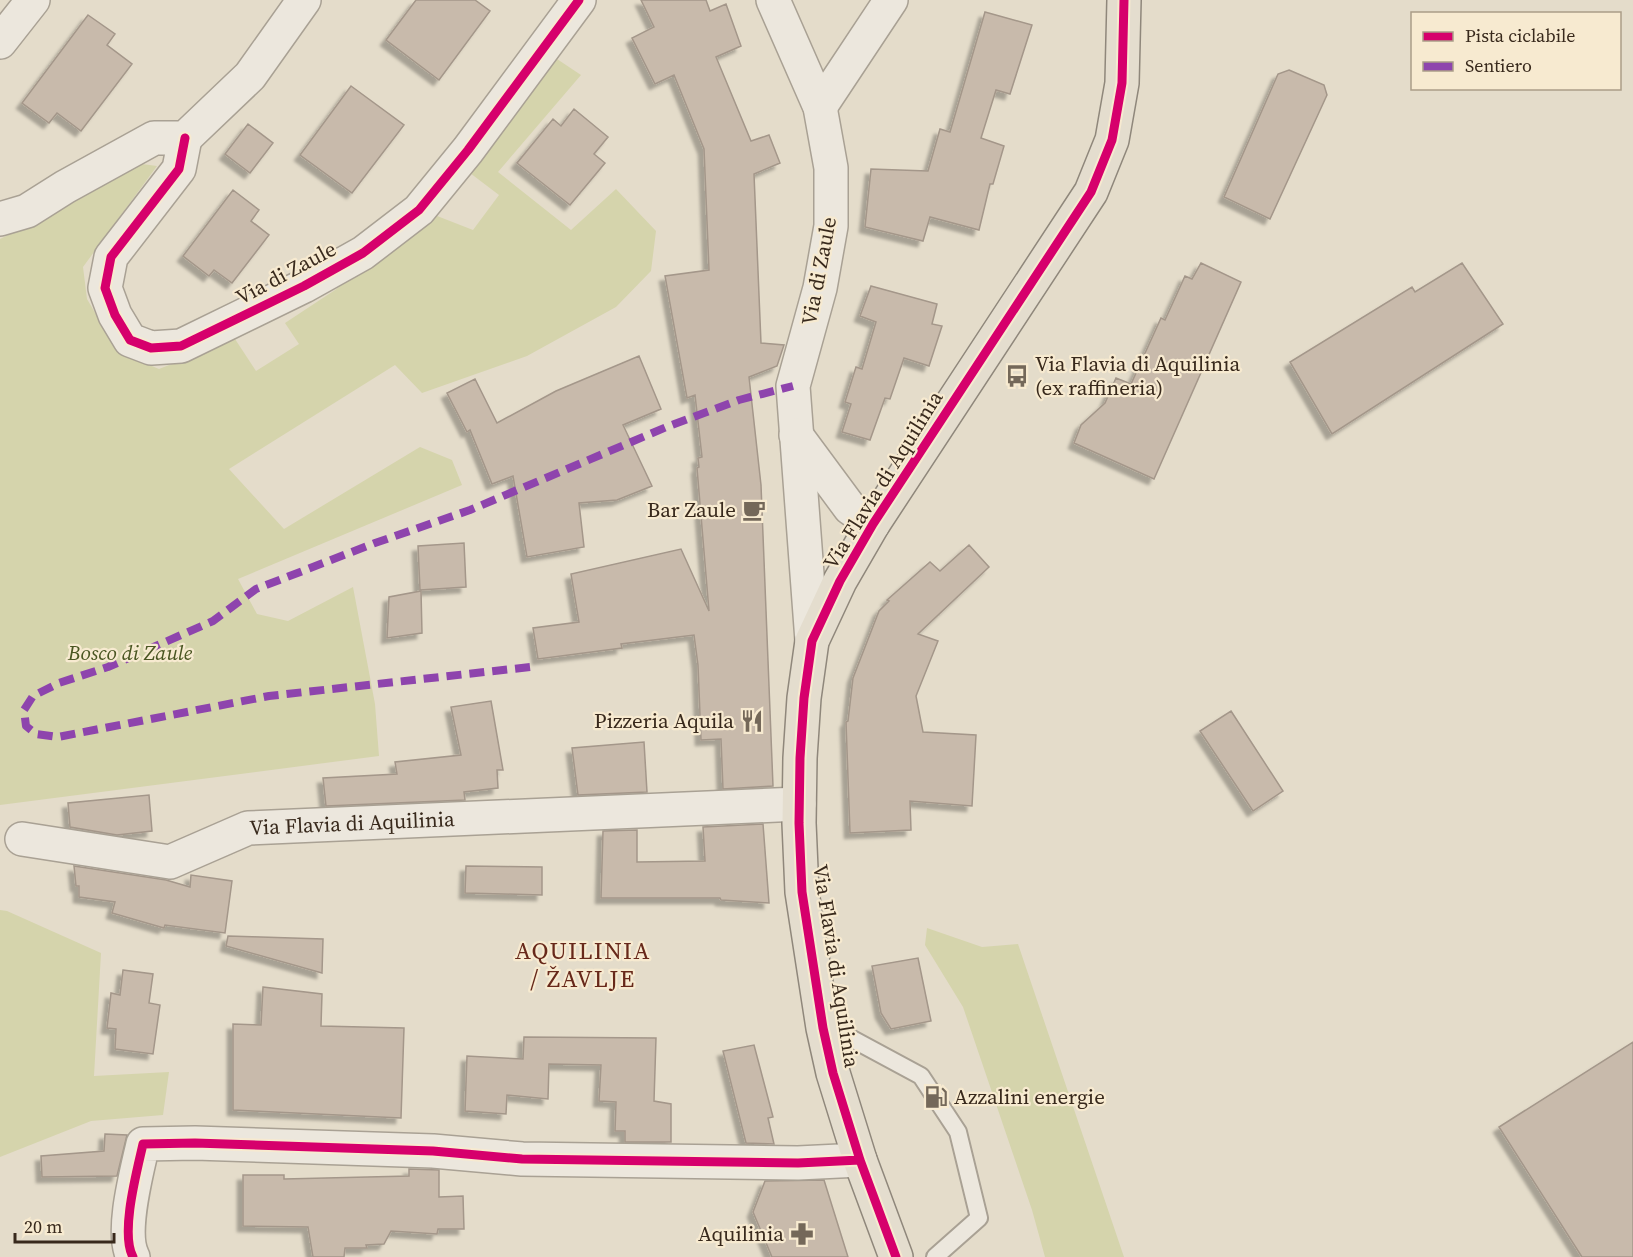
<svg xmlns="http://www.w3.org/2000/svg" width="1633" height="1257" font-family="'Source Serif 4',serif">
<defs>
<filter id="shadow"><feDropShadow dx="-5.5" dy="5.5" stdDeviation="1.5" flood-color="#0004"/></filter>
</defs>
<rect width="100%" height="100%" fill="#e4dcca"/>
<path fill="#d5d4ac" d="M557,59L581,75L498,172L571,230L616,189L656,231L651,271L616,307L527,356L422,393L395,365L229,469L284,529L420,447L452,460L462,485L238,579L257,614L288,621L353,587L375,704L379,756L0,805V239L35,222L134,163L157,166L83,267L87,299L118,352L159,369L235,339L256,371L299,344L285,323L335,290L432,214L473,230L499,195L470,173Z
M0,910L7,911L101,953L94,1076L169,1072L163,1115L91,1121L0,1157Z
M927,928L982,947L1018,944L1124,1257H1045L1032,1210L963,1007L925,945Z"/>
<path fill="#c8baab" stroke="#a4978a" stroke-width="1.5" filter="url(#shadow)" d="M416,0H475L490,11L439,80L386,40Z
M641,0H706L710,11L726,4L741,46L716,57L751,141L769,135L780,163L754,174L761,343L784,345L777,366L749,377L761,485L773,786L723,789L721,739L701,740L698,665L694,635L621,644L622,648L538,659L533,628L579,622L571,574L681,549L709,611L697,468L699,467L698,458L702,457L695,395L687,398L665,276L709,270L704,149L674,75L655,84L632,38L654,27Z
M985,12L1032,25L1010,94L996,90L981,138L1004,146L993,184H990L979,230L930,217L923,241L865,227L871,169L928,171L940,129L950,132Z
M88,15L115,34L107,45L132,64L81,131L57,113L49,123L22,103Z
M1289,70L1324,85L1327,95L1270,219L1224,197L1278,74Z
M351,86L404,125L352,193L300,155Z
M574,109L608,137L594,154L605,163L570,205L517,163L553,119L561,126Z
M248,124L273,143L250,173L225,154Z
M233,190L259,210L251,221L269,235L232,283L214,270L209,276L183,256Z
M1201,263L1241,282L1154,479L1074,443L1081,425L1105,403L1116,378L1131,384L1161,318L1165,320L1185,276L1192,279Z
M1462,263L1503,324L1332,434L1290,362L1412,287L1415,292Z
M871,286L937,304L932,324L942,326L929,366L904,358L890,399L885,398L870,440L842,432L851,404L845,402L856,367L862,369L876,322L860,316Z
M639,356L661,409L623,425L652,486L617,500L579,503L584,547L527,557L513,476L492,484L470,430L467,432L447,393L475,379L497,423L556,391Z
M464,543L466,587L420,590L418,546Z
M969,545L989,567L918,634L938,641L916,696L923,732L976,735L972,806L910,801L911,830L850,833L846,722L848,721L853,678L879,611L889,601L887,600L930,562L940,571Z
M421,591L422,633L387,638L389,597Z
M491,701L503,770H497L498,788L464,792L465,800L326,806L323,778L397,774L395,762L461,755L451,707Z
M1231,711L1283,791L1253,811L1200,731Z
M644,742L647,792L578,795L572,748Z
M149,795L152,831L117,835L70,827L68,803Z
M763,824L769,903L721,900L720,898H601L603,831L637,830V862L705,861L703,827Z
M74,866L166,880L190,887L191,875L232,881L225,933L165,925L164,928L112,913L115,902L79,897V886H76Z
M466,866L542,867V895L465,893Z
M228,936L323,939L322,973L226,946Z
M918,958L931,1021L891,1029L881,1013L872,966Z
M123,970L153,974L149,1003L160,1005L153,1054L115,1049L116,1029L107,1028L111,993L120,995Z
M263,987L322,994L321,1026L404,1028L401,1118L233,1110V1024L261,1025Z
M524,1037L656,1038L654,1101L671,1104V1142H625V1131H615L616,1102L599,1101L601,1065L549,1064L548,1099L507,1095L506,1114L465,1111L467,1056L523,1059Z
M1633,1042V1257H1582L1499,1127Z
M754,1045L773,1117L768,1118L774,1144L746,1143L723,1051Z
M105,1134L127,1135L117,1176L42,1177L41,1156L104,1151Z
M409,1169L439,1170V1197L463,1196L464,1229H438L437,1234L391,1231L384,1244L366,1245L367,1248H345L344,1257H313L308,1227L243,1226V1175H284V1179L409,1176Z
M824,1180L848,1257H772L753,1212L765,1181Z"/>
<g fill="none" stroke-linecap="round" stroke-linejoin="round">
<g stroke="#a9a194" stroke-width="20">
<path id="lane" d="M823,1028L843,1034L921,1076L958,1132L979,1218L935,1257"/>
</g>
<g stroke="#a9a194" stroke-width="36">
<g id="street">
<path d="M773,0L820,107L831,168V226L820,288L793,386L812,641"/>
<path d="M0,42L33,0"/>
<path d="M820,107L891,0"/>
<path d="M185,138L179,169L111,257L105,288L115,315L130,340L151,348L181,346L304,286L363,253L419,210L468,150L579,0"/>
<path d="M0,219L27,211L65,187L154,138H185L250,76L304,0"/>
<path d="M796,435L850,508L873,524"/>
<path id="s1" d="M22,839L170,862L248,828L799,804"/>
<path d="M133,1257C120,1233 137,1171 143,1144L195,1143L433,1151L522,1159L798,1163L860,1160"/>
</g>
</g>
<g stroke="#8f877b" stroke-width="36">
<path id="primary" d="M896,1257L860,1160L833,1073L823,1028L802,892L799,823L800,758L804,698L812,641L840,581L873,524L1091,192L1112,140L1122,83L1124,0"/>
</g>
<use href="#lane" stroke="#ece7dd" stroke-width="16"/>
<use href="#street" stroke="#ece7dd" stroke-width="33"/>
<use href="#primary" stroke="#e4ddce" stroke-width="33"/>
<path stroke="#8e44ad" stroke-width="8" stroke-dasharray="15 8" stroke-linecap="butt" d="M530,667L269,696L58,737L36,734L26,726L24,710L33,696L59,683L108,667L213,621L256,589L375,543L470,510L669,426L739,400L793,386"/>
<g stroke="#f7ead0" stroke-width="13">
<path id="cycleway" d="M185,138L179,169L111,257L105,288L115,315L130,340L151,348L181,346L304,286L363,253L419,210L468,150L579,0
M133,1257C120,1233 137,1171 143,1144L195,1143L433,1151L522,1159L798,1163L860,1160
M896,1257L860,1160L833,1073L823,1028L802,892L799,823L800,758L804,698L812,641L840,581L873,524L1091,192L1112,140L1122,83L1124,0"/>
</g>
<use href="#cycleway" stroke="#d6006c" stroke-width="9"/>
</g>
<defs>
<g id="bus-bare" transform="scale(1.8)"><path d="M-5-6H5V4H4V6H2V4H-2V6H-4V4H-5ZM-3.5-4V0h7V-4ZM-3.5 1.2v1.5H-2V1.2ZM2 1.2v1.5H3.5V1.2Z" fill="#746859" stroke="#f7ead0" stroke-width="2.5" paint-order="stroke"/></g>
<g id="cafe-bare" transform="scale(1.8)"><path d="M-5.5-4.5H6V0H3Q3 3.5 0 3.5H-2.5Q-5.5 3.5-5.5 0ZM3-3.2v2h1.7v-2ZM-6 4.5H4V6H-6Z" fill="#746859" stroke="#f7ead0" stroke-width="2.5" paint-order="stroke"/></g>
<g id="restaurant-bare" transform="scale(1.8)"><path d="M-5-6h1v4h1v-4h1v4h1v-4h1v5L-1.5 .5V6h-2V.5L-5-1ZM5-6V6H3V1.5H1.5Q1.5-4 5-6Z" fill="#746859" stroke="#f7ead0" stroke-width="2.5" paint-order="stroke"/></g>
<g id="fuel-bare" transform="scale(1.8)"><path d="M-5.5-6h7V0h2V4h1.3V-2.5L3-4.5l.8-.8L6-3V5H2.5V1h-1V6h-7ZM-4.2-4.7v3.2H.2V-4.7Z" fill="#746859" stroke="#f7ead0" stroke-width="2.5" paint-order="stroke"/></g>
<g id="pharmacy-bare" transform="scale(1.8)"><path d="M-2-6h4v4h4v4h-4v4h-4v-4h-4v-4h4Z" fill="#746859" stroke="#f7ead0" stroke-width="2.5" paint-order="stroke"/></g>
</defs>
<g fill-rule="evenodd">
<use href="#bus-bare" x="1017" y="376"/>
<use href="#cafe-bare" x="754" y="510"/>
<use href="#restaurant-bare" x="752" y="721"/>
<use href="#fuel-bare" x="936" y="1097"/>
<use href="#pharmacy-bare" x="802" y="1234"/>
</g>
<g text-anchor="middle" stroke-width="4.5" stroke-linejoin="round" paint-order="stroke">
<g font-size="21" fill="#38291c" stroke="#f7ead0">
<text transform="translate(819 271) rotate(-79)" y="7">Via di Zaule</text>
<text transform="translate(286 273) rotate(-28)" y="7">Via di Zaule</text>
<text transform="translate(883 480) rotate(-58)" y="7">Via Flavia di Aquilinia</text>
<text dy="7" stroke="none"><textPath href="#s1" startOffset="339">Via Flavia di Aquilinia</textPath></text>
<text transform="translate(836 966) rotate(81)" y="7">Via Flavia di Aquilinia</text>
</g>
<g font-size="21" fill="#38291c" stroke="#f7ead0" text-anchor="end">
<text x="1035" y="371" text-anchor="start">Via Flavia di Aquilinia<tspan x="1035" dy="24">(ex raffineria)</tspan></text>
<text x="736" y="517">Bar Zaule</text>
<text x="734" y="728">Pizzeria Aquila</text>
<text x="954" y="1104" text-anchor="start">Azzalini energie</text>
<text x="784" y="1241">Aquilinia</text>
</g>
<g font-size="21" font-style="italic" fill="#4a5622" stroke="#f7ead0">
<text x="130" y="660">Bosco di Zaule</text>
</g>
<g font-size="24" letter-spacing="1.5" fill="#67281a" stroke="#f7ead0">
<text x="583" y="959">AQUILINIA<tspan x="583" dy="28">/ ŽAVLJE</tspan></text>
</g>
</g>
<rect x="1411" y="12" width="210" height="78" fill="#f7ead0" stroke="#ab9d88" stroke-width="1.5"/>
<rect x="1423" y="32" width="30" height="9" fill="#d6006c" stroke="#ab9d88" stroke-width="1.5"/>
<text x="1465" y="42" font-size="18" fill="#38291c">Pista ciclabile</text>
<rect x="1423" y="62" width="30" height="9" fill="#8e44ad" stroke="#ab9d88" stroke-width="1.5"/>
<text x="1465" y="72" font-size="18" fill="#38291c">Sentiero</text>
<path d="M15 1233v9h99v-9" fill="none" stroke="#38291c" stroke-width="3"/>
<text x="24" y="1233" font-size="18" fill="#38291c" stroke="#f7ead0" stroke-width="4.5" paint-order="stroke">20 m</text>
</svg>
